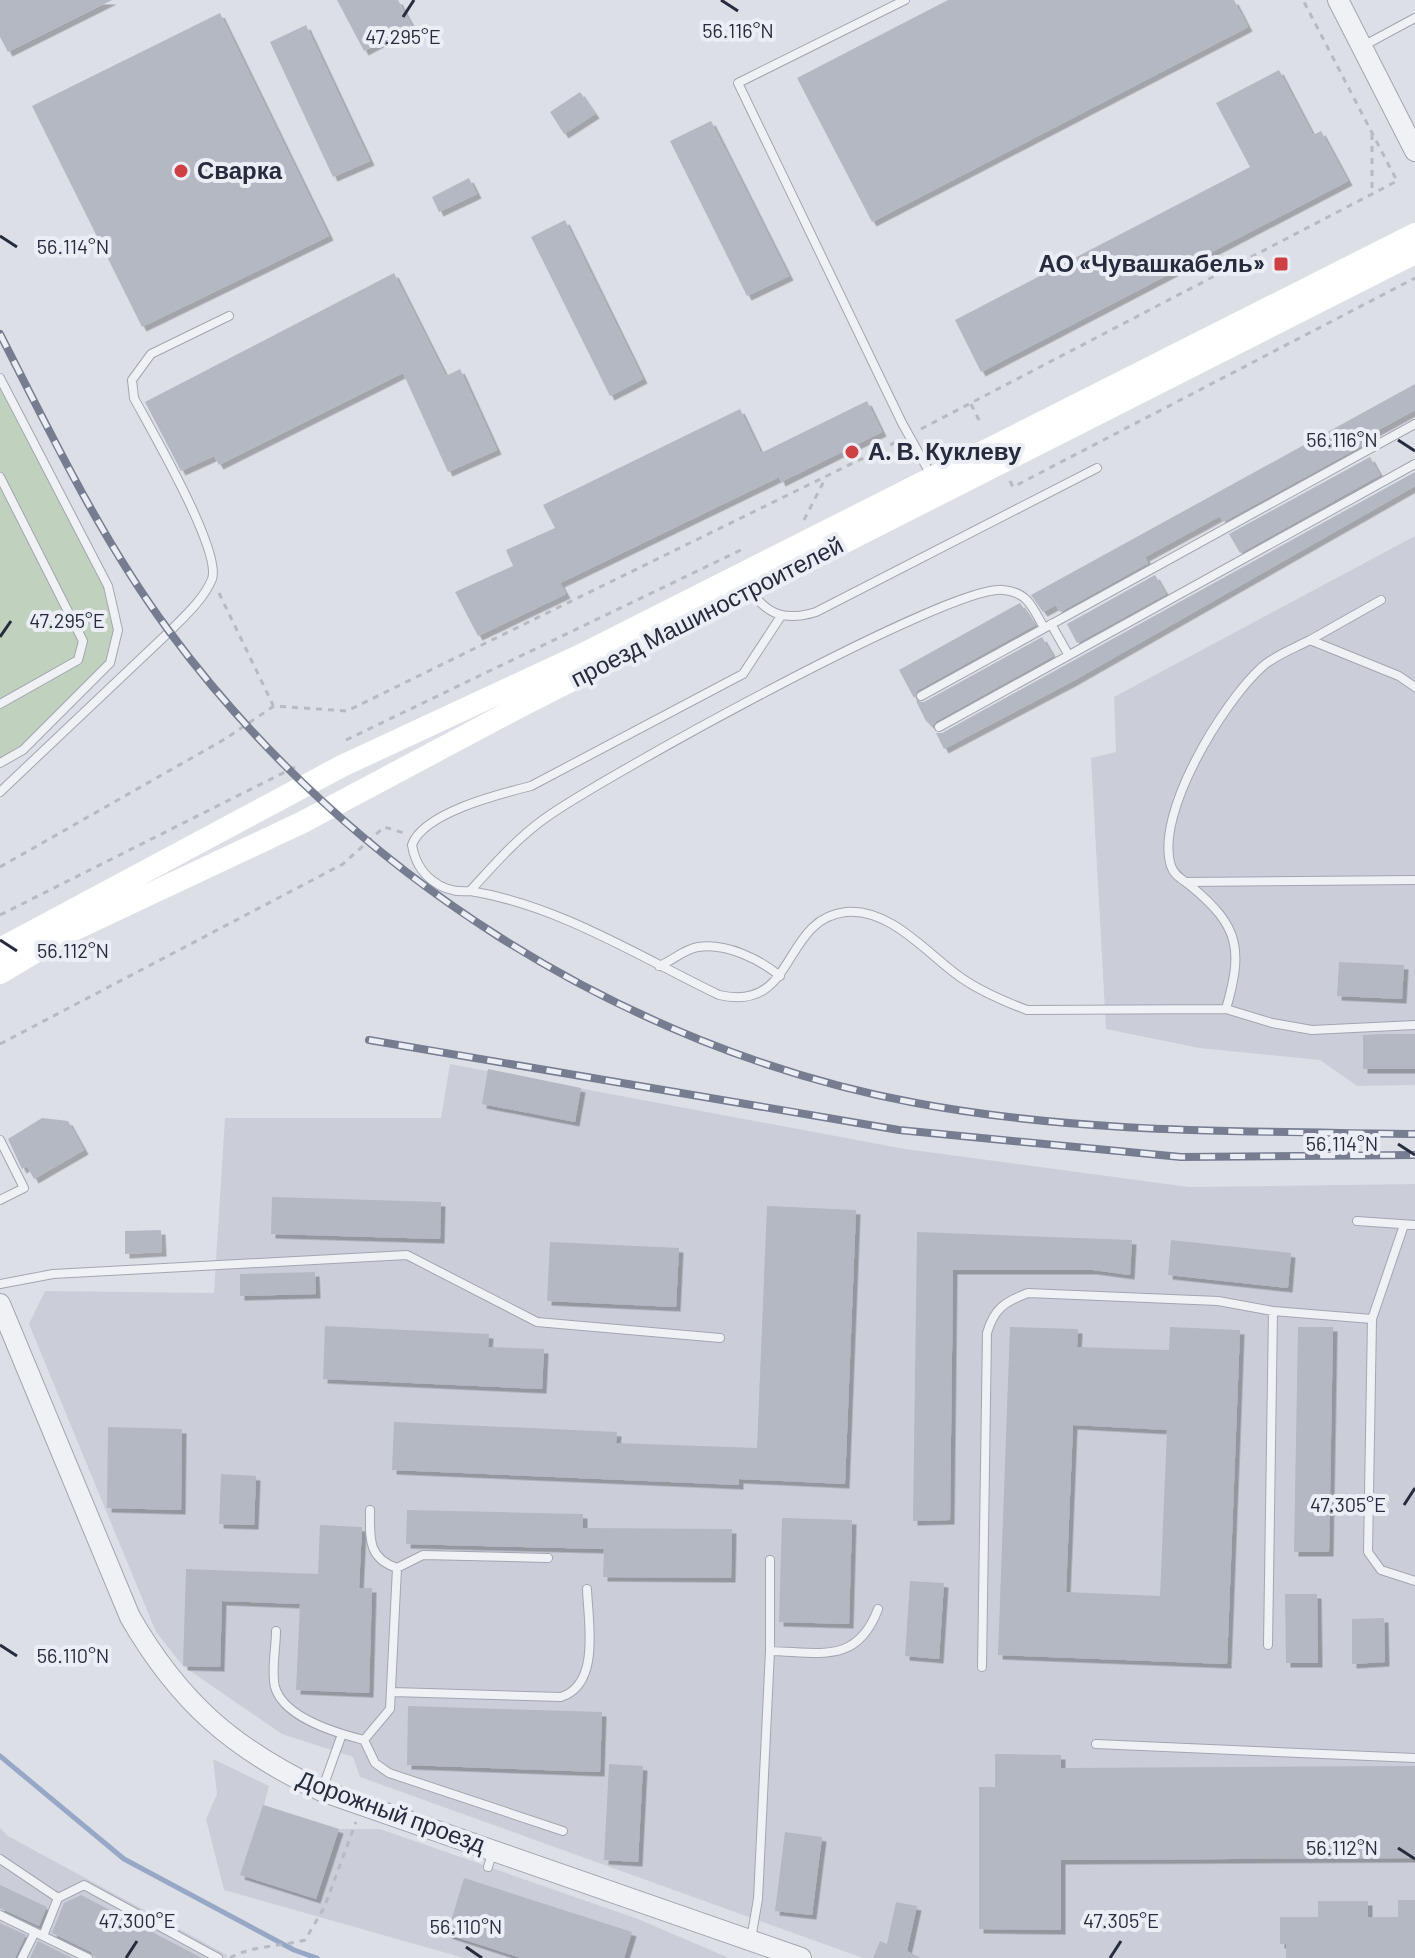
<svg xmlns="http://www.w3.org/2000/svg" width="1415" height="1958" font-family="Barlow,sans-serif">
<defs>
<filter id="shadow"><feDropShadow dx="4.5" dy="4.5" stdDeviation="0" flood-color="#0004"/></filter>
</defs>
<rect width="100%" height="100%" fill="#dddfe7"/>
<path fill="#cbced9" d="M1415,536V1085L1357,1086L1320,1060L1199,1048L1106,1029L1091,758L1116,752L1114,697Z
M450,1064L905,1149L1189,1187L1415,1184V1958H863L360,1777L353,1757L282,1734L183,1666L156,1632L29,1324L45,1291L214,1293L225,1118H441Z
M213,1759L269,1786L264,1805L339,1829H380L638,1919L729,1958H464L224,1890L206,1819L217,1794Z
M0,1828L8,1836L227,1955L226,1958H0Z"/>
<path fill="#c0d1be" d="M0,378L108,586L118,630L110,663L23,750L0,763Z"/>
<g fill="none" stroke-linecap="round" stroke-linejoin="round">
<path stroke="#97a8c7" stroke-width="5" d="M0,1756L124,1859L294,1950L317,1958"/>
</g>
<path fill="#b4b8c3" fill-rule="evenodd" filter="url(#shadow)" d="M0,0H112L8,52L0,37Z
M337,0H398L412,26L364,51Z
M948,0H1234L1248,27L872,222L797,78Z
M220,13L329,236L142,327L32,106Z
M306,25L370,161L333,177L270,42Z
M1279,70L1313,135L1321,131L1348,181L981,372L955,320L1250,167L1216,103Z
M580,92L595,114L564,134L550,112Z
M711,121L789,276L747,296L670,141Z
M469,178L477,194L439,212L432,197Z
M565,220L643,379L610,396L531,237Z
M394,273L446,376L460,369L497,450L448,472L403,373L219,465L214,456L181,471L145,402Z
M1415,384V410L1360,440L1363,445L1223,522L1220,516L1145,557L1148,563L1060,612L1056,605L1043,612L1031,595Z
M867,401L882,432L781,482L779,477L560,583L566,594L478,636L455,592L513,566L506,550L555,528L543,505L740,409L761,453Z
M1370,457L1380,475L1240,553L1229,534Z
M1415,472V486L1073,681L944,749L936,733H942Z
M1155,575L1166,594L1077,643L1067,624Z
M1020,603L1035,625L918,690L914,698L899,670Z
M1042,637L1053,656L936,721L932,726L926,721L916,701L924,702Z
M1339,962L1404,965L1402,999L1337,996Z
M1384,1034H1415V1069H1363V1035Z
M488,1069L581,1088L575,1122L482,1104Z
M42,1118L68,1121L84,1150L34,1179L27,1166L22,1169L8,1139Z
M272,1197L441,1202L440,1239L271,1234Z
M767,1206L856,1210L845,1484L739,1479V1485L392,1470L394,1422L617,1432L616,1443L757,1448Z
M161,1230L162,1252L125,1254V1231Z
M917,1232L1132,1240L1130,1275L1093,1270H953L950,1520L913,1521Z
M1171,1240L1291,1253L1288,1288L1168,1275Z
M550,1242L679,1248L676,1307L547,1301Z
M315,1272L316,1294L240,1296V1274Z
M325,1326L489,1334L488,1347L544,1349L542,1389L323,1379Z
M1010,1327L1078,1329L1077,1347L1169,1350L1170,1327L1240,1330L1227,1664L998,1655ZM1073,1425L1167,1430L1160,1596L1066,1592Z
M1298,1327H1333L1329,1552H1294Z
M108,1427L182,1429L181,1510L107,1508Z
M221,1474L256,1476L254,1525L219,1524Z
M407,1510L583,1514V1528L732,1529L731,1578L603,1577L604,1549L406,1544Z
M782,1518L852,1520L849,1624L779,1622Z
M320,1525L362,1527L359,1588H372L369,1693L296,1690L300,1604L222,1601L220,1667L183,1666L186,1569L318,1574Z
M910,1581L944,1583L939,1659L905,1656Z
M1285,1594H1317L1318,1663H1286Z
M1384,1618L1385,1662L1352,1664V1619Z
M408,1706L602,1712L600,1772L407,1765Z
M995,1754L1061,1755V1768L1415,1766V1858L1061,1860V1930L979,1929V1787H995Z
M609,1764L643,1766L638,1862L604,1860Z
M263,1805L339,1829L316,1899L240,1875Z
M785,1832L822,1837L812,1915L775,1911Z
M464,1878L632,1932L624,1958H521L447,1934Z
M0,1885L47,1907L39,1926L0,1908Z
M81,1895L202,1958H95L91,1952L52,1933L64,1903Z
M1398,1900H1415V1958H1286V1944H1280V1917H1318V1901H1368V1917H1398Z
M896,1902L917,1906L907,1951L921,1958H873L880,1941L887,1944Z
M0,1923L26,1935L15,1958H0Z
M38,1941L72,1958H30Z"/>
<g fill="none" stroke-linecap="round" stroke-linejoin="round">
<g stroke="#a2a6b1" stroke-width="10">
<path id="service" d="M905,0L738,83L902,423L931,475
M1363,46L1415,18
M0,378L108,586L118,630L110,663L23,750L0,763
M0,477L83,641L78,660L0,704
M751,591C768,616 787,621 816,612L1097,468
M781,616L743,674L531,786C499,794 423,813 412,845C417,875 441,894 470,891C494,865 515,840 544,819C599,779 951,584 1003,590C1028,592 1033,608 1044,628
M1051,624L1068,654
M1310,640L1381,600
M921,696L1415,424
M939,727L1415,464
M0,792L169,632C184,617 204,599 212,579C222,551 150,428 134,398L132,380L151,354L229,316
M1186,882L1415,880
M470,891C558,905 640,957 719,995C797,1013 781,919 846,912C889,908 925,951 956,974C977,990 1003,1001 1027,1010L1226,1009L1272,1023L1312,1030L1415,1025
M659,966C672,961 684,949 698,947C727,943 759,959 780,976
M1226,1009C1243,950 1240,927 1192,887C1184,880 1174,876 1171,866C1154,814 1224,701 1262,667C1275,655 1295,648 1310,640L1399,676L1415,687
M0,1140L24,1188L0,1200
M1357,1221L1415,1225
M0,1284L53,1274L407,1255L537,1322L720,1338
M1372,1319L1404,1225
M370,1510C370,1537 367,1558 397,1568
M276,1631C276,1648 271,1671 275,1687C284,1718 336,1733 364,1740L375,1763L389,1773L563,1831
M1268,1645L1273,1311
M770,1651C820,1652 857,1665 878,1609
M982,1667L987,1333C994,1309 1004,1302 1028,1293L1218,1301L1273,1311L1372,1319L1368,1552L1381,1570L1415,1581
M393,1692L561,1697C601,1684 588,1621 587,1589
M364,1740L390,1709L397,1568L423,1555L548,1558
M1096,1744L1415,1758
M322,1790L342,1734
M0,1859L58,1898L43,1936
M488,1867L493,1850
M58,1898L84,1885L218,1958
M0,1915L88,1958
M751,1939L758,1899L770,1651V1560
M22,1958L35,1932"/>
</g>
<g stroke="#a2a6b1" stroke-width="22">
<path id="tertiary" d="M1338,0L1415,151
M0,1304L130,1617C179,1702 233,1749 322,1791L801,1958"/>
</g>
<path stroke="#b7bac1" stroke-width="3" stroke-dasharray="6 6" stroke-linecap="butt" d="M1372,134V194
M971,404L981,424
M921,429L1397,181L1303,0
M1010,481L1013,487L1415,278
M804,520L826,477
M219,593L273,705
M346,740L743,549
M0,867L225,739L274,706L347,711L896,442
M0,915L297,766
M0,1044L343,864L384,827L404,833
M230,1958C252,1945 280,1947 305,1940L324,1908L356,1822"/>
<use href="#service" stroke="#eff1f5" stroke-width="8"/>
<use href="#tertiary" stroke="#eff1f5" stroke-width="20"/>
<path stroke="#fff" stroke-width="22" d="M0,949L342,766L583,654L1415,234
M0,973L67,933L303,822L521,706L1415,253"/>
<g stroke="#767d90" stroke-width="8">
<path id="rail" d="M0,334C52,436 101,539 169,631C347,872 622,1048 916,1103C1081,1134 1249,1131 1415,1134
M369,1040L899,1130L1181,1157L1415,1155"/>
</g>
<use href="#rail" stroke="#eceef5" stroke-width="5" stroke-dasharray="15" stroke-linecap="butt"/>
</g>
<path fill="none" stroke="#262c3d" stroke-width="3" d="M721,0L738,11M403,17L414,0M0,236L17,247M1398,440L1415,451M0,637L11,621M0,940L17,951M1398,1144L1415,1155M1404,1505L1415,1488M0,1645L17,1656M1398,1848L1415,1859M466,1947L482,1958M126,1958L137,1941M1110,1958L1121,1941"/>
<g fill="#cd4043" stroke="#eceef5" stroke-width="3">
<circle cx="181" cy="171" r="8"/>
<rect x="1273" y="256" width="16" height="16" rx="4"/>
<circle cx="852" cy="452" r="8"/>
</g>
<g text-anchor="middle" stroke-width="8" stroke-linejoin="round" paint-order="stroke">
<g font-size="24" font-weight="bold" fill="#262c3d" stroke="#eceef5" text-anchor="start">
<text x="197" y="179">Сварка</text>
<text x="1265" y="272" text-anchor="end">АО «Чувашкабель»</text>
<text x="868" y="460">А. В. Куклеву</text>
</g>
<g font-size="24" fill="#262c3d" stroke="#eceef5">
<text transform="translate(707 612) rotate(-27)" y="8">проезд Машиностроителей</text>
<text transform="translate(391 1812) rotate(20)" y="8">Дорожный проезд</text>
</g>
</g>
<g font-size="20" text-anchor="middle" fill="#262c3d" stroke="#eceef5" stroke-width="8" stroke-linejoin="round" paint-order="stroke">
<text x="738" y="38">56.116°N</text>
<text x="403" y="44">47.295°E</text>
<text x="73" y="254">56.114°N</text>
<text x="1342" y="447">56.116°N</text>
<text x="67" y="628">47.295°E</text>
<text x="73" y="958">56.112°N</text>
<text x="1342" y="1151">56.114°N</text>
<text x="1348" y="1512">47.305°E</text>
<text x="73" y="1663">56.110°N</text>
<text x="1342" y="1855">56.112°N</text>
<text x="137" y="1928">47.300°E</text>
<text x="1121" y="1928">47.305°E</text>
<text x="466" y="1934">56.110°N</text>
</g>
</svg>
